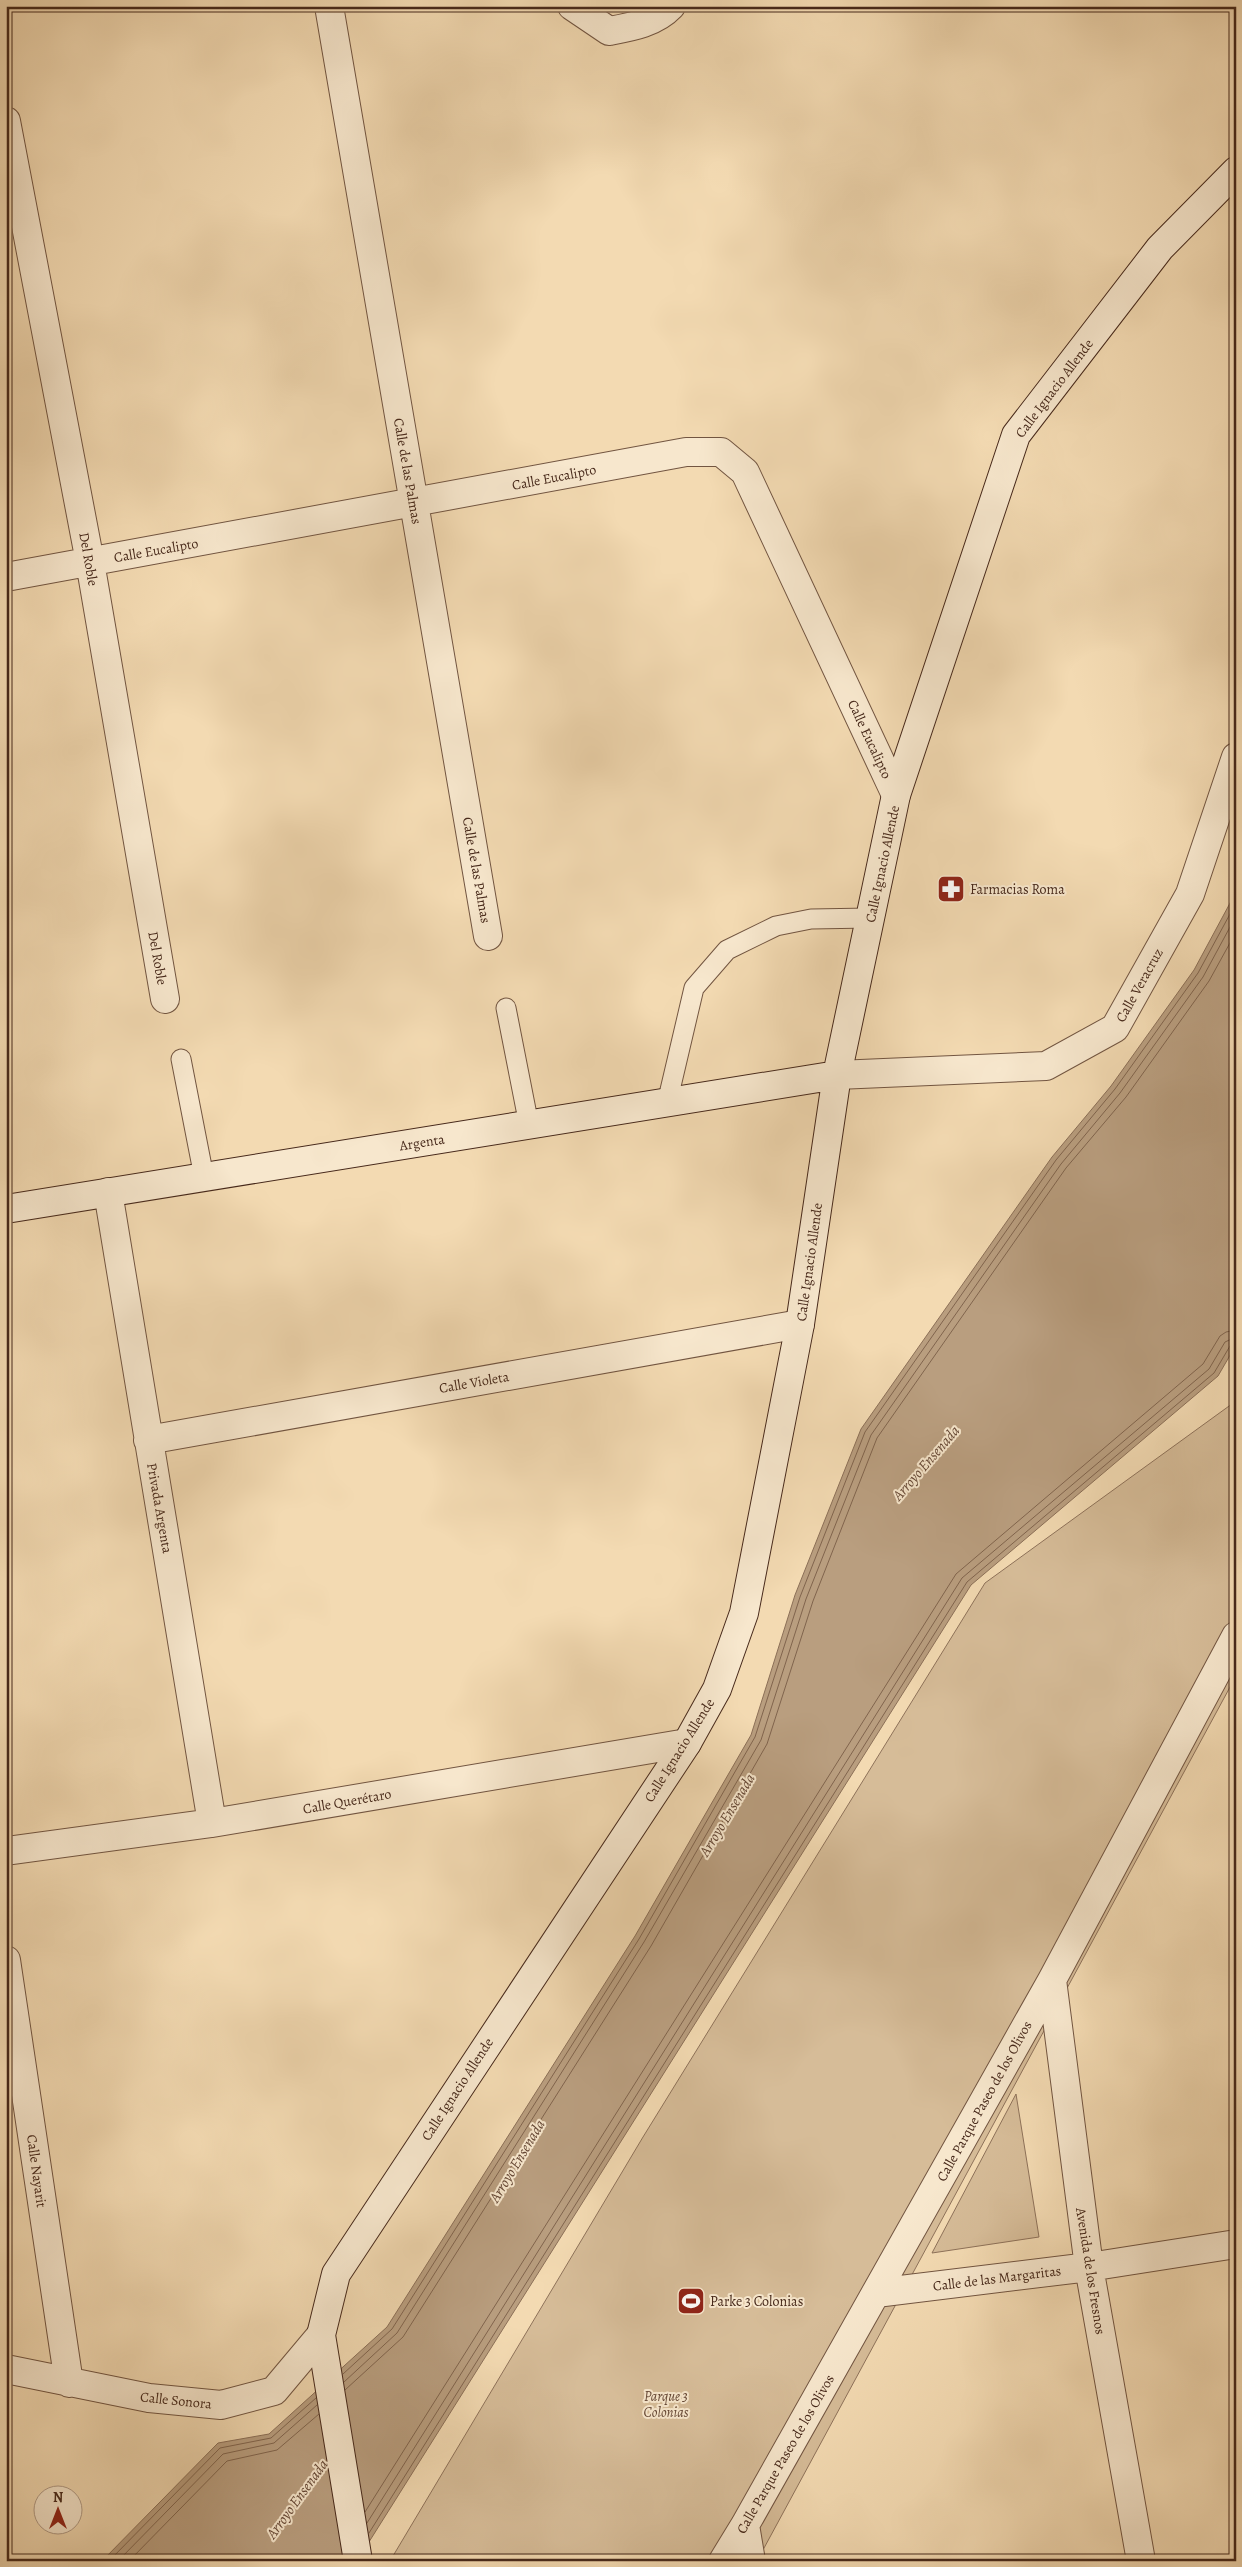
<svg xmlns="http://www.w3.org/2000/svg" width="1242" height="2567" font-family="Alegreya,serif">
<rect width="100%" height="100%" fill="#f3dab2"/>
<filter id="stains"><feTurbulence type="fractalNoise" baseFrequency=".004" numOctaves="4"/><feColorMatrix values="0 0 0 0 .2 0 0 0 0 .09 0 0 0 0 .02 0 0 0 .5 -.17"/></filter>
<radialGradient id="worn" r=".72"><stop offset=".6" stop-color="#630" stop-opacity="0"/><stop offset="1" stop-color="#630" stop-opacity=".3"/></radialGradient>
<path fill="#d6bc98" stroke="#8e725a" d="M1236,1401V1676L757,2561H390L643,2137L985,1583Z
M1016,2094L1039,2237L932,2253Z"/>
<path fill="#b99e7f" stroke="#8b6f57" d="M1236,892V1345L1218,1376L971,1585L357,2561H102L218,2443L269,2434L387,2327L635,1936L751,1735L795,1595L861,1429L1052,1157L1111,1086L1194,970Z"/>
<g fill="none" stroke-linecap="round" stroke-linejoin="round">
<path stroke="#80644d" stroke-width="1" d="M343,2374L392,2329L639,1939L755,1737L800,1597L865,1432L1056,1160L1115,1089L1198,973L1236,903
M344,2382L397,2333L644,1942L761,1740L806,1599L871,1435L1061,1164L1120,1093L1203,977L1236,916
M345,2390L403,2337L651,1946L767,1744L813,1601L877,1438L1066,1168L1126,1097L1209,981L1236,932
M365,2512L956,1574L1203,1364L1220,1336L1226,1332L1236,1330
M367,2523L962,1578L1209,1369L1225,1342L1236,1337
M369,2533L967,1582L1214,1373L1230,1346L1236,1344
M109,2561L220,2448L271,2438L316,2398
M118,2561L223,2454L274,2443L317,2405
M129,2561L227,2461L277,2450L319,2414"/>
<g stroke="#725541" stroke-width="21">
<path id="lane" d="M506,1008L529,1125
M181,1059L204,1177
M667,1103L694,988L727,950L776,926L811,919L870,918"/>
</g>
<g stroke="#725541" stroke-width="30">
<path id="street" d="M329,6L488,936
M572,6L609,31C631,27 655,23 671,6
M6,121L90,562L165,999
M6,577L686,452H721L745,472L896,795
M837,1075L1046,1066L1115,1028L1190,894L1236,757
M108,1192L212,1823
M148,1440L800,1324
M6,1851L212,1823L687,1743
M6,1960L69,2383
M1052,1980L1089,2267L1141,2561
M876,2293L1089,2267L1236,2244
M6,2369L149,2398L221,2405L274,2391L321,2335
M745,2525L751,2561
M723,2561L745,2525L1052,1980L1236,1636"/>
</g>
<g stroke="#47291b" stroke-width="30">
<path id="secondary" d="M6,1209L837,1075
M358,2561L321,2335L336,2274L687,1743L717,1689L744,1613L800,1324L837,1075L896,795L1016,435L1160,248L1236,171"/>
</g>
<use href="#lane" stroke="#f7e7cd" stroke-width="19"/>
<use href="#street" stroke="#f7e7cd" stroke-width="28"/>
<use href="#secondary" stroke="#f7e7cd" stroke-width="28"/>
</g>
<defs>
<g id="pharmacy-square" transform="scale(1.4375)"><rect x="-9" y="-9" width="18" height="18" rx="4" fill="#8f2418" stroke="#f7e7cd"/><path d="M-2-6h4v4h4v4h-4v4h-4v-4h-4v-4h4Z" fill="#fff"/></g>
<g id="stadium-square" transform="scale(1.4375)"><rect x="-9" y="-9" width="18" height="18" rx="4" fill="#8f2418" stroke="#f7e7cd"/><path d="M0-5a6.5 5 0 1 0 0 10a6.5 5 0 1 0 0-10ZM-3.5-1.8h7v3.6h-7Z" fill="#fff"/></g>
</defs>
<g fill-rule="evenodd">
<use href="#pharmacy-square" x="951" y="889"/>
<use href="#stadium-square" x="691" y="2301"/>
</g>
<g text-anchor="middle" stroke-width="4" stroke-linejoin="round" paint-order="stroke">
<g font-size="14" fill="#47291b" stroke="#f7e7cd">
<text transform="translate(1054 388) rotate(-53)" y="5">Calle Ignacio Allende</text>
<text transform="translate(408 471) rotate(80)" y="5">Calle de las Palmas</text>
<text transform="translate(554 477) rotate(-11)" y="5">Calle Eucalipto</text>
<text transform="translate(156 550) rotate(-10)" y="5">Calle Eucalipto</text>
<text transform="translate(89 559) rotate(80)" y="5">Del Roble</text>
<text transform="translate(870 739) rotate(65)" y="5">Calle Eucalipto</text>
<text transform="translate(882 864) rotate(-78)" y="5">Calle Ignacio Allende</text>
<text transform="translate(477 870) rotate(80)" y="5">Calle de las Palmas</text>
<text transform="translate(158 958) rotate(80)" y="5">Del Roble</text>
<text transform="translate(1139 985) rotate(-61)" y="5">Calle Veracruz</text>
<text transform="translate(422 1142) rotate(-9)" y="5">Argenta</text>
<text transform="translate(809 1262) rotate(-82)" y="5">Calle Ignacio Allende</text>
<text transform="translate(474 1382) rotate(-10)" y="5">Calle Violeta</text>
<text transform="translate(160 1508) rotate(80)" y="5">Privada Argenta</text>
<text transform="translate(679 1750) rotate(-58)" y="5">Calle Ignacio Allende</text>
<text transform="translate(347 1801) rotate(-10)" y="5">Calle Querétaro</text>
<text transform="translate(457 2089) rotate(-57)" y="5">Calle Ignacio Allende</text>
<text transform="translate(984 2101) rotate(-61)" y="5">Calle Parque Paseo de los Olivos</text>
<text transform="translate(37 2171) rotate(82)" y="5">Calle Nayarit</text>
<text transform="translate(1091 2271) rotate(81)" y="5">Avenida de los Fresnos</text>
<text transform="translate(997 2278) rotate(-7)" y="5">Calle de las Margaritas</text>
<text transform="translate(176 2400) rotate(6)" y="5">Calle Sonora</text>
<text transform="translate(785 2454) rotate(-60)" y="5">Calle Parque Paseo de los Olivos</text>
</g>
<g font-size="14" fill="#47291b" stroke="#f7e7cd" text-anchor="start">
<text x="970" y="894">Farmacias Roma</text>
<text x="710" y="2306">Parke 3 Colonias</text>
</g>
<g font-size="14" font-style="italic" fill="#644634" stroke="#f7e7cd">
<text x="666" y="2401">Parque 3<tspan x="666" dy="16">Colonias</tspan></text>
</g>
<g font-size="15" font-style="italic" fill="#644634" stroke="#f7e7cd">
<text transform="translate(926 1463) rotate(-49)" y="5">Arroyo Ensenada</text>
<text transform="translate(727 1815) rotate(-59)" y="5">Arroyo Ensenada</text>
<text transform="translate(517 2161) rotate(-59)" y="5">Arroyo Ensenada</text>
<text transform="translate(297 2499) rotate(-54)" y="5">Arroyo Ensenada</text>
</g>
</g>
<rect width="1242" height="2567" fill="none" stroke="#f3dab2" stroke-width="25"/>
<rect x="8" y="8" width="1227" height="2552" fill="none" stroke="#47291b" stroke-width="2.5"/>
<rect x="12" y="12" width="1217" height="2542" fill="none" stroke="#47291b"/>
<g transform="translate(58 2510)"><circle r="24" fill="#f7e7cd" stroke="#b19b86"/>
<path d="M0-4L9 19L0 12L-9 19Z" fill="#8f2418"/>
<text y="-8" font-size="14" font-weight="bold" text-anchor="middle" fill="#47291b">N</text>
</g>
<rect width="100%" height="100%" filter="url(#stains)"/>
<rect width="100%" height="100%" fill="url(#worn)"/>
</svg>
